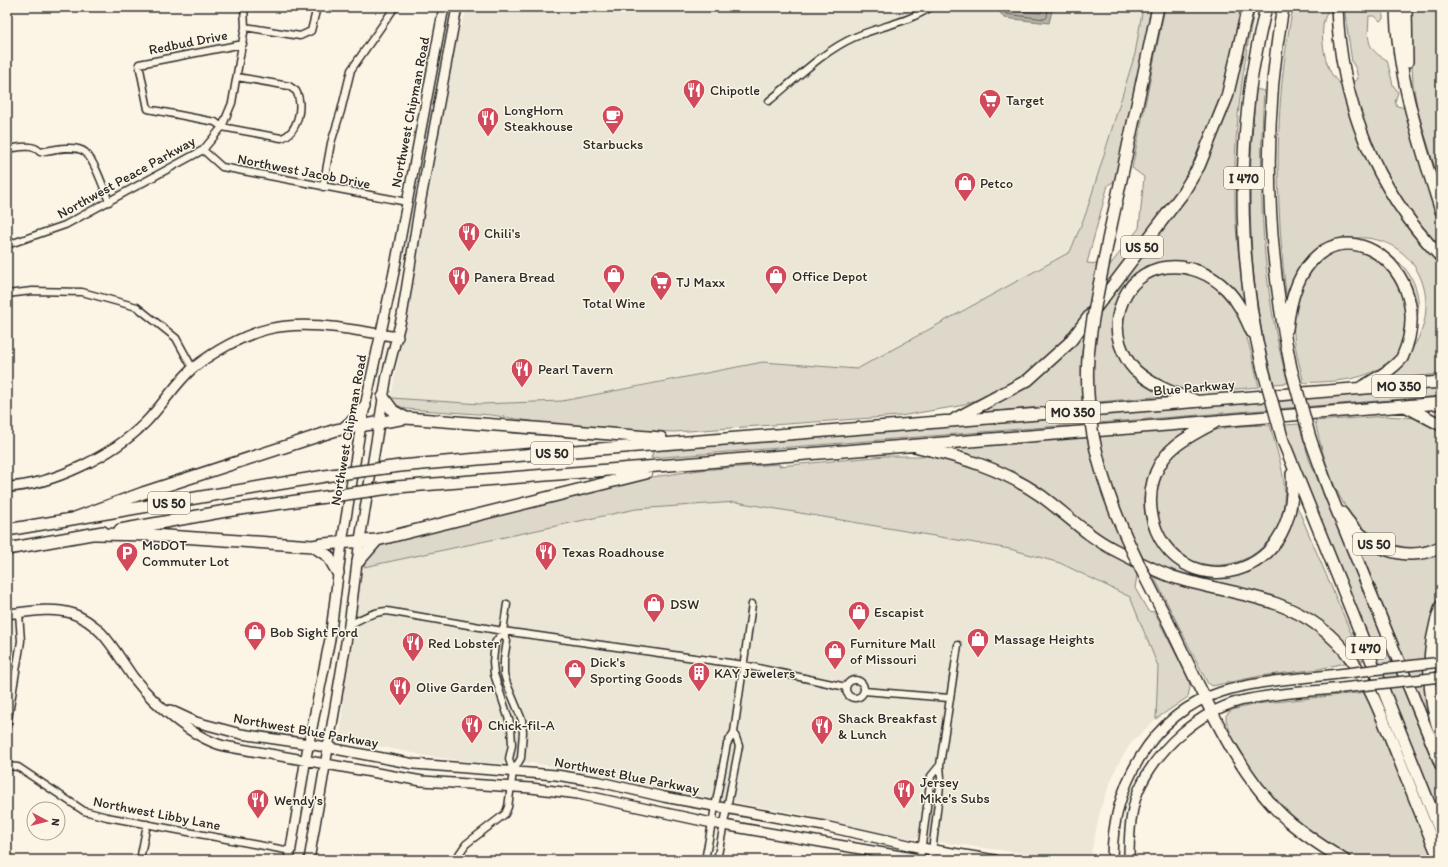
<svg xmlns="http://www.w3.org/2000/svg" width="1448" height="867" font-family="Itim,sans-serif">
<rect width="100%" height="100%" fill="#fcf5e5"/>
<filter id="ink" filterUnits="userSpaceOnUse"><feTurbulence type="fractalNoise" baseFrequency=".025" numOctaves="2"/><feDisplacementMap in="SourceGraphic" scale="8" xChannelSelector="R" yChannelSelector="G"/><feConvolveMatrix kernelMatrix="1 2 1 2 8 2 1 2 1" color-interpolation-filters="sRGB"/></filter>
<g filter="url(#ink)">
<path fill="#ece6d7" d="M468,7H1143L1135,54L1086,213L1070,252L857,369L763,362L618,389L562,401L481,404L391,398L457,36Z
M736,502L1010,549L1060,563L1130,597L1158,666L1156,719L1131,743L1117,766L1101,807L1091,854L1068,859L878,834L806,815L675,792L598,774L532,763H481L426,756L340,738L349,630L364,567L637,509Z"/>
<path fill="#ded8ca" stroke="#84827a" d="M1143,7H1154L1118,179L1108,185L1087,263L1099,264L1106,270L1139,228L1144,177L1132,168L1165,7H1243L1219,107L1194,163L1182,184L1141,240L1067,336L1053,351L1024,375L987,396L959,406L900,416L674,432L569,427L491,415L406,409L397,405L391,398L481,404L562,401L763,362L857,369L1070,252L1086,213L1135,54Z
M1252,7H1255C1242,71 1233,135 1235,201C1235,235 1241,270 1245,304C1231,286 1210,262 1185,262C1176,262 1143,277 1132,280L1116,343L1166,393L1165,396L973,413L1034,378L1202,168L1227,114L1238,75Z
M1293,7H1330C1329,11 1327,11 1326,15C1318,30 1324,77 1342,84L1343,91H1345L1356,126L1441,261V374L1377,380C1387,372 1399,364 1407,355C1444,313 1425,245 1367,238C1360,238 1347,237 1340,241C1332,245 1324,255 1317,261C1305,272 1296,280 1288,295L1286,294C1275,197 1274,102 1293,7Z
M1344,7H1383V19L1380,21L1375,16H1369C1368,38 1365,49 1387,60L1393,85L1398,92L1395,102L1397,106L1406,108L1441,221V250C1408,214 1379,170 1363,123C1358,110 1355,96 1352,82L1358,79L1356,69L1352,62Z
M1409,7H1441V188L1418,112L1413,84Z
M1256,89L1264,91C1258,188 1261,288 1288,383L1274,384C1247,289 1246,187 1256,89Z
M1374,247C1434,270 1431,339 1378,369C1356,382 1329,381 1304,383C1294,345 1284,308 1310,274C1318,263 1327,254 1340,249C1349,246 1364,247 1374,247Z
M1168,272C1237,271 1247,334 1259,387C1229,389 1192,397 1163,383C1111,358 1106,285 1168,272Z
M1441,388V396L651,458L653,451Z
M1386,416L1416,418L1441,429V539C1429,546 1416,549 1403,548C1347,543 1325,468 1315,421Z
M1299,424L1309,459L1324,495L1441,782V817L1289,444L1285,425Z
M1270,425C1276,450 1287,476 1284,502C1280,556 1218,584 1176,551C1161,539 1157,523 1155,505C1155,501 1153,495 1154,490C1154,485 1165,462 1168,457C1173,451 1196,437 1204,434C1224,425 1248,426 1270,425Z
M1187,427L1192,429C1157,449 1133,488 1149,529C1152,535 1155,543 1160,547C1168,556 1182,563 1192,571L1258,563L1296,504L1363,661H1359L1349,648L1261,594L1167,569L1115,545L1080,520L947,449Z
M885,456H927L954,460L1011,481L1133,563L1137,576L1135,588L1148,611L1154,612L1188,677L1190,687L1188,697L1156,719L1158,666L1130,597L1060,563L1010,549L736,502L636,509L364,567L366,555L377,545L646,478L700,470L779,464V466Z
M1353,532L1367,546L1441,551V594L1435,610L1425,685L1430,722Z
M1151,571L1265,605L1294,616L1318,630L1349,662L1319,669L1260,676L1212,686L1208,684Z
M1441,617V651H1434Z
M1441,683V725L1433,684Z
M1367,692L1435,860H1355L1302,826L1285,810L1251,771L1233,740L1226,720V715L1232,710L1256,704Z"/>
<path fill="#b4b0a5" stroke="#7d7b74" d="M996,7H1053L1049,23L1004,18Z"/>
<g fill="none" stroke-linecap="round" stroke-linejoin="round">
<path stroke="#62605c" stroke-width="1" d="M1001,7L1006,14L1045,19L1047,17L1048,7
M1007,7L1009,10L1041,13L1043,7"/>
<g stroke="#2b2b2b" stroke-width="9">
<path id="street" d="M245,27L300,36L311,31L317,7
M237,77L289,86L296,91C304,104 298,134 281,138L222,127L215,122L148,109L139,64L243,44
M769,101C796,79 823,51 855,37C880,26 907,23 931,7
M7,149C17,148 33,143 40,152C51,150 75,144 85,152C95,161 104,189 109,202
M203,150L222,167L407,202
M323,187L331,143L341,111L351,70L395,7
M7,245L65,225L203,150L222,127L232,103L245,27L244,7
M7,294L32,291L82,292L137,307L176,338L193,369
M507,604L503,631L495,643L493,662L494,674L511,726L512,745L509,759L513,772
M349,625C362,618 373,612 387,611L503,631L744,665L846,687
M846 689a9 9 0 1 1 18 0a9 9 0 1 1-18 0Z
M864,691L949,698
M7,726L21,641L19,613
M7,766L18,767L84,811L107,817L291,851
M140,860L147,824
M455,860L466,844L505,814L508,807L513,772L521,758L523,732L522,720L507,684L504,674V660L507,641L503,631
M705,860L727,744L734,732L752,604
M717,860L739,746L734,732
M920,860L931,776L940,765
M931,860L941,778L940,765L958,645"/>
</g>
<g stroke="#2b2b2b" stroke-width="12">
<path id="secondary" d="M7,487C53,485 113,455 145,423C162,406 175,384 193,368C213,352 243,335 268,329C310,319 356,331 398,337
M7,614C27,612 51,607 71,613C103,624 115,652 133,677C154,704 191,737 224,746L422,781L531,788L578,794L712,823L924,860
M170,710L196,722L241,734L309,744L414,764L556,775L600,782L664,797L824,826L922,848L995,860
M289,860L307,752L330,639L342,543L361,425L394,272L444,7
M309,860L349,625L360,540L387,375L402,316L420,204L457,7
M1112,860C1112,788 1150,715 1221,692C1258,680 1300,679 1338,674
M1129,860C1129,835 1130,805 1142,783C1161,746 1199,712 1240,701C1273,693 1308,692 1342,688"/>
</g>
<g stroke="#2b2b2b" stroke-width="14">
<path id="highway" d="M1283,7C1261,129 1266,247 1291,368
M1337,7C1340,101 1375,189 1441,257
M1396,7C1397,77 1420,144 1441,211
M1406,7L1407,62
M1108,240L1158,7
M1287,329C1303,176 1448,257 1402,358C1391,371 1374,380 1360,388
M1263,369C1242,282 1238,186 1249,97C1252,67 1259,37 1266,7
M383,397L393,411L406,418
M1194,400C1172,393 1152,385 1135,370C1128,363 1123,353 1120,344C1116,332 1116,321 1120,308C1135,257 1194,256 1227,290C1239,302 1245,317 1252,332
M1405,406L1441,425
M955,419L1028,380L1069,343L1183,193L1199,166L1227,97L1248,7
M1214,423C1199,431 1182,439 1170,451C1137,485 1147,547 1191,567C1204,573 1222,574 1236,570C1279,558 1295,516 1292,474
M345,427L356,418L365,406
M1310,438L1329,491L1441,765
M1283,441L1441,833
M918,447C961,457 1003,469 1040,495C1065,513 1087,536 1115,550C1134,560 1153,570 1173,577C1207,588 1243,592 1277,604C1351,631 1370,687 1397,754C1411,789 1425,825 1440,860
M400,466L524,455L1441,382
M397,487L1441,403
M1342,513C1364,546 1403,565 1441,547
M75,518L143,493L336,430L406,418L661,438
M7,530L331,475
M120,530L226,511L325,497
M96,534L152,535L313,546L324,544L377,540L646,473
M313,546L328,556L338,573
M7,549L103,532
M358,562L377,540
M1441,606C1426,648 1426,695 1441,737
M1167,620C1199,684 1236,778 1292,824C1308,837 1326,849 1344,860"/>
</g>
<use href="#street" stroke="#fcf5e5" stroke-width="6"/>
<use href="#secondary" stroke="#fcf5e5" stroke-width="9"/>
<use href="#highway" stroke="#fcf5e5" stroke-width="11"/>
<g stroke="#2b2b2b" stroke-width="12" stroke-linecap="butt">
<path id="secondary-bridge" d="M1338,674L1441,662
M1342,688L1441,677"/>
</g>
<g stroke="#2b2b2b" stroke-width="14" stroke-linecap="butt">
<path id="highway-bridge" d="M1108,240C1101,279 1091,317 1088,357C1082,456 1123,535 1167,620
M1291,368L1310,438
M1263,369L1283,441
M331,475L400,466
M325,497L397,487"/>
</g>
<use href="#secondary-bridge" stroke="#fcf5e5" stroke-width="9"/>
<use href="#highway-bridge" stroke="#fcf5e5" stroke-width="11"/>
</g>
</g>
<defs>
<g id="restaurant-pin" transform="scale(1.15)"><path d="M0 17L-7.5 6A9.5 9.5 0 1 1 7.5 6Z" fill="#d1495b" stroke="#fcf5e5"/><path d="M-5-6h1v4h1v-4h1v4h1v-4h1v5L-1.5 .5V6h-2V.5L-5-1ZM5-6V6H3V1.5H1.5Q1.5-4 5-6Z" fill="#fff"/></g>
<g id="supermarket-pin" transform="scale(1.15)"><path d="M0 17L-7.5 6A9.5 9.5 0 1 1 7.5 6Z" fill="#d1495b" stroke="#fcf5e5"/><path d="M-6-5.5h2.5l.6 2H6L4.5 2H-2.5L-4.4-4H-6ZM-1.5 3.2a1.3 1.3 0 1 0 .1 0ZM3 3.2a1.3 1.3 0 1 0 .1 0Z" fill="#fff"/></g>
<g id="cafe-pin" transform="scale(1.15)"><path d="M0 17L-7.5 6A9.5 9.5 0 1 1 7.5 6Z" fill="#d1495b" stroke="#fcf5e5"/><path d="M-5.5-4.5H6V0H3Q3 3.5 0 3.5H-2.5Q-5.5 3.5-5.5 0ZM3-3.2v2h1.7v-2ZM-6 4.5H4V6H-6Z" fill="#fff"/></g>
<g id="shop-pin" transform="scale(1.15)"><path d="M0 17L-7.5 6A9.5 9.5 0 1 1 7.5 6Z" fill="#d1495b" stroke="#fcf5e5"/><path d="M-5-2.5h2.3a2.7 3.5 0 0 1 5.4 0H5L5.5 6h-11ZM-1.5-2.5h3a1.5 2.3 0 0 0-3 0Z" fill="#fff"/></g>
<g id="parking-pin" transform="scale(1.15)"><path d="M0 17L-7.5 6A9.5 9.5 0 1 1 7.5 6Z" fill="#d1495b" stroke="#fcf5e5"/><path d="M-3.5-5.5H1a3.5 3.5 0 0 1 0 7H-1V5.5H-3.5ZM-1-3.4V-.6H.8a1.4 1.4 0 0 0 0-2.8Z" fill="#fff"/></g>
<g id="building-pin" transform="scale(1.15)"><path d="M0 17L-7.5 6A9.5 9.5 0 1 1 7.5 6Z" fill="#d1495b" stroke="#fcf5e5"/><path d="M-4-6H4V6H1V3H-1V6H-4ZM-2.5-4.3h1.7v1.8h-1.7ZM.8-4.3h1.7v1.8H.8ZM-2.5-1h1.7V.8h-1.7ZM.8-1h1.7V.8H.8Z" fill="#fff"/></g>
</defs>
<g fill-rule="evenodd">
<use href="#restaurant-pin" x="694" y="90"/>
<use href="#supermarket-pin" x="990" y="100"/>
<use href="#cafe-pin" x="613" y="116"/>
<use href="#restaurant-pin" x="488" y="118"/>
<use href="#shop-pin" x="965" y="183"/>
<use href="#restaurant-pin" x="469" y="233"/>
<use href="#shop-pin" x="614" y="275"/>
<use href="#shop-pin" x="776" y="276"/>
<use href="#restaurant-pin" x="459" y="277"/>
<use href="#supermarket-pin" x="661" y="282"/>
<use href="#restaurant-pin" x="522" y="369"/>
<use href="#restaurant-pin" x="546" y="552"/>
<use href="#parking-pin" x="127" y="553"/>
<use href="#shop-pin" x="654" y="604"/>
<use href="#shop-pin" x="859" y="612"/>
<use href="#shop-pin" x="255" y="632"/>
<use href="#shop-pin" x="978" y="639"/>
<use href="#restaurant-pin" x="413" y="643"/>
<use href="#shop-pin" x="835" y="651"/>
<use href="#shop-pin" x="575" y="670"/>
<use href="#building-pin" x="699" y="673"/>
<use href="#restaurant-pin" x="400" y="687"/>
<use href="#restaurant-pin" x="472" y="725"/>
<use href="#restaurant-pin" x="822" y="726"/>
<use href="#restaurant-pin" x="904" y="790"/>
<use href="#restaurant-pin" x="258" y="800"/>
</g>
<g text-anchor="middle" stroke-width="3" stroke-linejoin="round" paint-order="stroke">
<g fill="#fcf5e5" stroke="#6a6863" stroke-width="1">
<rect x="1224" y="167" width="40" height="22" rx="3"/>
<rect x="1121" y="236" width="42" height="22" rx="3"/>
<rect x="1372" y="375" width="54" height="22" rx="3"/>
<rect x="1046" y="401" width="54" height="22" rx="3"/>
<rect x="531" y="442" width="42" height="22" rx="3"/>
<rect x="148" y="492" width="42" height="22" rx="3"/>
<rect x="1353" y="533" width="42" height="22" rx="3"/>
<rect x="1346" y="637" width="40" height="22" rx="3"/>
</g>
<g font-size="13" font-weight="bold" fill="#2b2b2b">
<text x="1244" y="183">I 470</text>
<text x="1142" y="252">US 50</text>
<text x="1399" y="391">MO 350</text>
<text x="1073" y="417">MO 350</text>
<text x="552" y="458">US 50</text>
<text x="169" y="508">US 50</text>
<text x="1374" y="549">US 50</text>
<text x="1366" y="653">I 470</text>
</g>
<g font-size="14" fill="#2b2b2b" stroke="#fcf5e5">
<text transform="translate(188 42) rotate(-11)" y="5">Redbud Drive</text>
<text transform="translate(410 112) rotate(-79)" y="5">Northwest Chipman Road</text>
<text transform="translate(304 171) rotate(11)" y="5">Northwest Jacob Drive</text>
<text transform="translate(126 177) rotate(-29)" y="5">Northwest Peace Parkway</text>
<text transform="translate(1194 387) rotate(-5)" y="5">Blue Parkway</text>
<text transform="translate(348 430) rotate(-80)" y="5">Northwest Chipman Road</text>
<text transform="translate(306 730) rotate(10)" y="5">Northwest Blue Parkway</text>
<text transform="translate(627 775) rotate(11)" y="5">Northwest Blue Parkway</text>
<text transform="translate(157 813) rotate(11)" y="5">Northwest Libby Lane</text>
</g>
<g font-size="14" fill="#2b2b2b" stroke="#fcf5e5" text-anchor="start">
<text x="710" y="95">Chipotle</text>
<text x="1006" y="105">Target</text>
<text x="504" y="115">LongHorn<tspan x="504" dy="16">Steakhouse</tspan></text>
<text x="613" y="149" text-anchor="middle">Starbucks</text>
<text x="980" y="188">Petco</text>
<text x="484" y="238">Chili's</text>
<text x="792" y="281">Office Depot</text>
<text x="474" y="282">Panera Bread</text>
<text x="676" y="287">TJ Maxx</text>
<text x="614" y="308" text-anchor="middle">Total Wine</text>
<text x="538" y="374">Pearl Tavern</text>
<text x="142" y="550">MoDOT<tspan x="142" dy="16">Commuter Lot</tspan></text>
<text x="562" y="557">Texas Roadhouse</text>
<text x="670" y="609">DSW</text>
<text x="874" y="617">Escapist</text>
<text x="270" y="637">Bob Sight Ford</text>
<text x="994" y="644">Massage Heights</text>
<text x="428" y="648">Red Lobster</text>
<text x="850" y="648">Furniture Mall<tspan x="850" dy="16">of Missouri</tspan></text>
<text x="590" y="667">Dick's<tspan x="590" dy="16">Sporting Goods</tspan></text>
<text x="714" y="678">KAY Jewelers</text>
<text x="416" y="692">Olive Garden</text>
<text x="838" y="723">Shack Breakfast<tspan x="838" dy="16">&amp; Lunch</tspan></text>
<text x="488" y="730">Chick-fil-A</text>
<text x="920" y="787">Jersey<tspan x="920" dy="16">Mike's Subs</tspan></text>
<text x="274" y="805">Wendy's</text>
</g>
</g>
<rect width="1448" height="867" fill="none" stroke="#fcf5e5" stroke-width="24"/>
<rect x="12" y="12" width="1424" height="843" fill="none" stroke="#2b2b2b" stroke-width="1.5" filter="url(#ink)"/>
<g transform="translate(46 821) rotate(97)"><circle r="19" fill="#fcf5e5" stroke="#a8a49b"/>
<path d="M0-3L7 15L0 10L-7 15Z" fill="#d1495b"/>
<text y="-6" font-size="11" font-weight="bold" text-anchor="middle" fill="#2b2b2b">N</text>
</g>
</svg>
